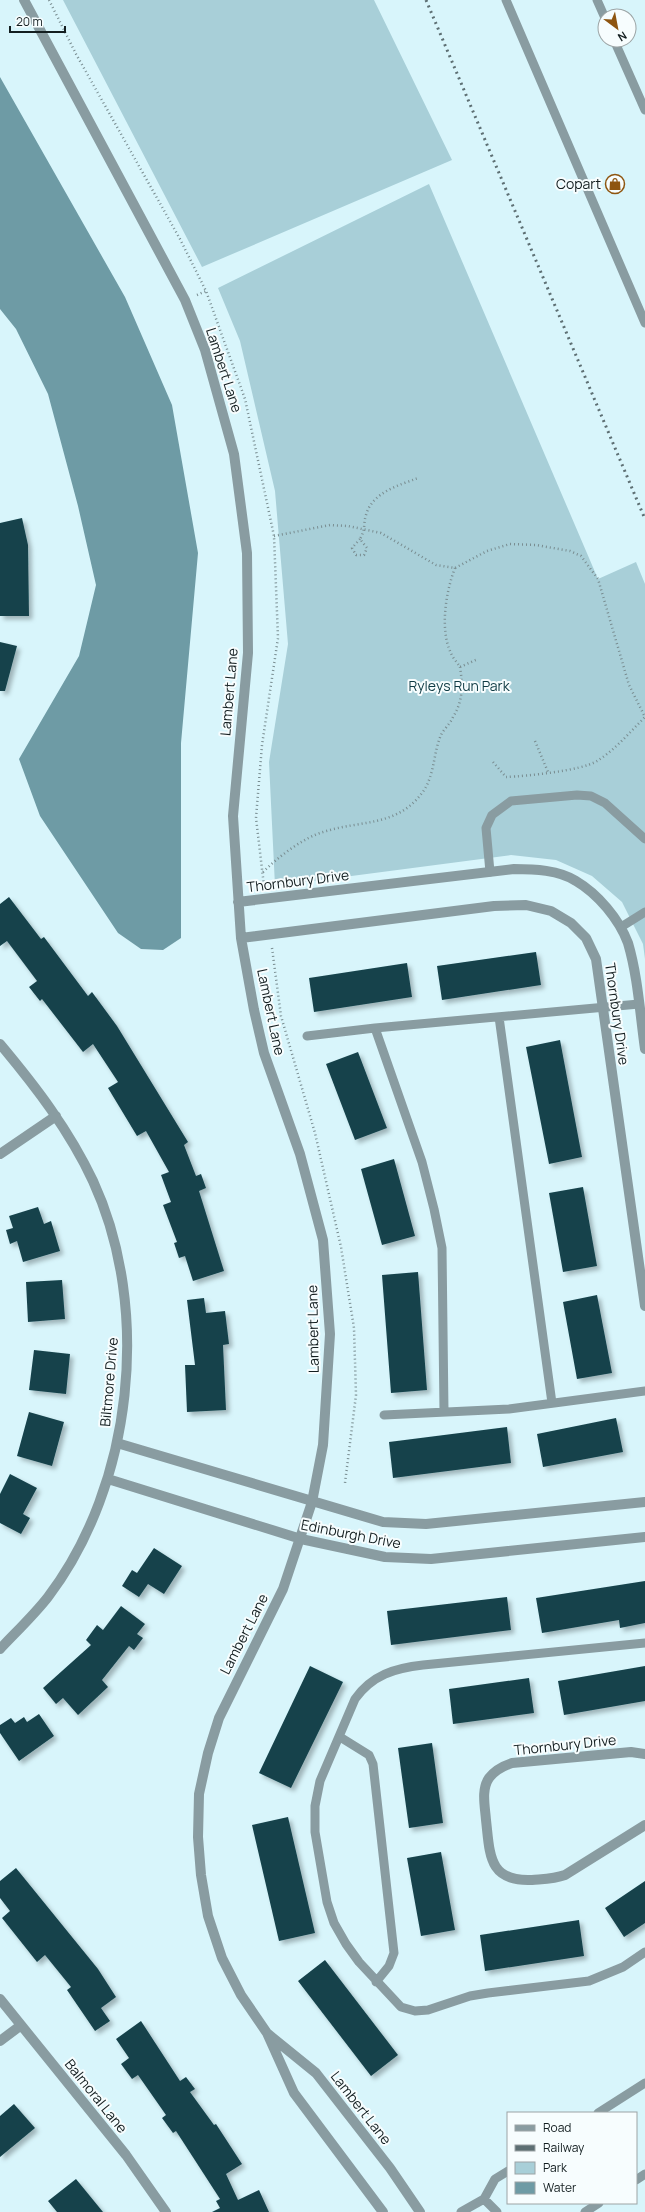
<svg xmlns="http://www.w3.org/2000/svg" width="645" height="2212" font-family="Manrope,sans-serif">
<defs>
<filter id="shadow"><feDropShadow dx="3.5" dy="3.5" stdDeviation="2" flood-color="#0004"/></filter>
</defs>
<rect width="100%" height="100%" fill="#d8f5fb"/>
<path fill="#a8cfd8" d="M63,0H374L452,160L202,267Z
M429,184L598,579L636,562L645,584V959L643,944L622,902L592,876L556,860L511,855L275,886L269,762L288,644L275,491L240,341L218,288Z"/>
<path fill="#6e9ba5" d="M0,77L125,297L172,405L198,553L181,743V938L163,950L141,949L118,933L40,816L19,759L79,656L96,585L78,506L48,394L16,329L0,309Z"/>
<path fill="#15434c" filter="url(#shadow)" d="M22,518L28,545L29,616H0V523Z
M0,642L17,646L5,691H0Z
M9,897L41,939L44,937L88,996L92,992L117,1026L188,1142L184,1145L196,1176L201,1174L206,1188L199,1191L224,1271L193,1281L185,1256L179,1258L174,1243L177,1242L163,1205L171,1202L161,1175L169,1172L146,1131L137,1136L108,1088L118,1082L93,1044L83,1052L42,999L40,1001L29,987L37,981L7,941L0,946V904Z
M536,952L541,985L442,1000L437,966Z
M407,963L412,997L314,1012L309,978Z
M560,1040L582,1157L549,1164L526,1047Z
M358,1052L387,1128L355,1140L326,1064Z
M394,1159L415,1236L382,1245L361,1169Z
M583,1187L597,1266L563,1272L549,1193Z
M38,1207L44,1224L51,1221L60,1251L23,1262L17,1241L10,1244L6,1230L13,1228L9,1216Z
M418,1272L427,1390L391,1393L382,1275Z
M62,1280L65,1319L28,1322L26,1282Z
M597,1295L612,1373L577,1379L563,1302Z
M204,1298L206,1313L225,1311L229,1344L223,1345L226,1410L187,1412L185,1365H195L187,1300Z
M34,1350L70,1354L66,1394L29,1390Z
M29,1412L64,1422L52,1466L17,1456Z
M616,1418L623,1452L543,1467L537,1434Z
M507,1427L511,1463L393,1478L389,1442Z
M10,1474L37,1488L23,1514L30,1518L21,1534L0,1523V1494Z
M154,1548L182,1566L164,1594L148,1584L139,1597L122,1586L132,1570L137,1573Z
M645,1581V1623L620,1628L619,1620L542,1633L536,1598Z
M507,1597L511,1630L391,1645L387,1611Z
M121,1606L145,1624L137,1634L143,1638L134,1650L129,1646L102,1680L108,1687L78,1715L63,1698L56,1704L43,1688L91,1645L86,1640L97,1625L103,1630Z
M310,1666L343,1682L291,1788L259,1773Z
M645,1666V1701L564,1715L558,1681Z
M529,1678L534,1713L453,1724L449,1689Z
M39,1714L54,1736L19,1761L0,1733V1725L11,1718L15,1723L24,1717L27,1722Z
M432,1743L443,1823L409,1828L398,1748Z
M288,1817L315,1933L279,1941L252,1825Z
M441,1852L455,1930L421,1936L407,1858Z
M16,1868L98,1969L116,1997L101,2008L110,2021L95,2031L67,1990L71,1987L45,1955L37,1962L2,1918L10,1911L0,1898V1881Z
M645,1881V1923L624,1937L605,1908Z
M579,1920L584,1956L485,1971L480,1935Z
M325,1960L398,2055L371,2076L298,1981Z
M141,2021L180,2081L186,2077L195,2089L190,2092L214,2125L216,2124L242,2164L226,2174L238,2200L259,2190L269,2212H212L220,2208L216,2201L220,2199L176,2131L173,2133L162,2118L166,2115L138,2075L132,2079L121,2064L129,2058L116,2039Z
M14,2104L35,2128L0,2157V2116Z
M76,2179L103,2212H57L48,2201Z"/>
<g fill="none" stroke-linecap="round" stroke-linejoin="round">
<path stroke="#798d91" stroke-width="2.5" stroke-dasharray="1 3" stroke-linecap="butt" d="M49,0L76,54L180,239L206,291L245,399L274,536L278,638L262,745L256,818L264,886
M197,295L206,291
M274,536L330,525L348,526L381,533L436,565L455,568L487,551L510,544L536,545L570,551L581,556L598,579L629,685L645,717
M360,539L352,548L356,555H364L367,548L360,539C366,529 363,524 366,515C372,492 400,485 418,478
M455,568C446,591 440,628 450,651C452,657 457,662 460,667L478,659
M535,741L548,772
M493,762L506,777C526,776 581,771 597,761C615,750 630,732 645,717
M263,872C278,857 303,838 323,832C360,820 397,827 422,793C435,776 433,753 441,735C444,729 450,724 453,717C463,701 463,686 460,667
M272,948L281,1016L315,1133L341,1247L354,1328L356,1395L345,1483"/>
<path stroke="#899ca1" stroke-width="9" d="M506,0L645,323
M597,0L605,18
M614,40L645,110
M490,872L486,828L492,815L511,801L577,795L591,796L605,803L645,839
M621,927L645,912
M499,1017L552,1403
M375,1028L422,1162L434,1209L442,1248L444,1411
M307,1036L375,1028L639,1004
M384,1415L509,1409L645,1391
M645,1643L423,1665C395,1668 372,1675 355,1699L320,1781L315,1806V1832L327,1902L334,1923L346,1944L359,1962L401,2007L415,2011L428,2010L470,1996L488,1993L589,1981L623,1967L645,1952
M340,1737L369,1755L373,1764L394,1953L389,1966L376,1982
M598,2113L645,2083
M636,2180L645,2174
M484,2199L497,2212
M461,2212L484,2199L495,2179L508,2171
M585,2212L599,2203"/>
<path stroke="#899ca1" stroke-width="10" d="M24,0L185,300L205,350L234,454L247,553L248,653L233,816L241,938L254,1010L264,1053L300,1154L323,1240L330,1334L323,1445L312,1502L283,1589L219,1718L208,1753L199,1794L198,1837L201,1875L208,1916L222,1958L241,1995L267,2033L294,2093L383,2212
M238,902L514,869C534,869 559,870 576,881C598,894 619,919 628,943C638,977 640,1014 645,1049
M241,938L494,906L526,905L551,911L571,923L586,938L596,959L645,1306
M0,1044C36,1087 69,1130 93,1181C152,1309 133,1485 48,1597C34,1615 16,1632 0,1649
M0,1154L56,1116
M117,1443L383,1522L426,1524L645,1502
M108,1479L301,1539L385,1557L431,1559L645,1537
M645,1754L631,1752L512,1763C503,1766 495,1770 489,1778C481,1790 485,1806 486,1820C490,1854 488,1882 532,1880C543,1879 554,1879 565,1875L645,1825
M0,1999L126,2155L166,2212
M268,2034L316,2073L390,2168L420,2212
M0,2041L20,2026"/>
<path stroke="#5d6f73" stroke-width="3" stroke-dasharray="2 4" stroke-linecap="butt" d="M426,0L645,519"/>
</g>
<defs>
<g id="shop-ring" transform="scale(1)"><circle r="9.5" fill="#f7fdfe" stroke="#8e5510" stroke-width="1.5"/><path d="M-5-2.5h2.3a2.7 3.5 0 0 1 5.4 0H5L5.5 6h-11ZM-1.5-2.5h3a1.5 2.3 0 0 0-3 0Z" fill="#8e5510"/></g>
</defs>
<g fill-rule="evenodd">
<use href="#shop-ring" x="615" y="184"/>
</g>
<g text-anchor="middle" stroke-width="4" stroke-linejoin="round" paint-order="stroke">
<g font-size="14" fill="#131e20" stroke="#f7fdfe" text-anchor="end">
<text x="601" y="189">Copart</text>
</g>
<g font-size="14" fill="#131e20" stroke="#f7fdfe">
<text transform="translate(224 370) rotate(72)" y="5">Lambert Lane</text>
<text transform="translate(229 692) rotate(-85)" y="5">Lambert Lane</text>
<text transform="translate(298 881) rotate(-7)" y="5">Thornbury Drive</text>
<text transform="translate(271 1012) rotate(78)" y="5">Lambert Lane</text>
<text transform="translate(617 1014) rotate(82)" y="5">Thornbury Drive</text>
<text transform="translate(313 1329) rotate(-91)" y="5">Lambert Lane</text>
<text transform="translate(109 1382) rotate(-85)" y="5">Biltmore Drive</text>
<text transform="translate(351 1534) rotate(11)" y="5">Edinburgh Drive</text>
<text transform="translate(244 1634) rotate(-63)" y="5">Lambert Lane</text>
<text transform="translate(565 1745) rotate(-6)" y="5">Thornbury Drive</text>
<text transform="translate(96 2096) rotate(51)" y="5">Balmoral Lane</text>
<text transform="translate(361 2108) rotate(52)" y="5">Lambert Lane</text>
</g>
<g font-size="14" fill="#0f3b44" stroke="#f7fdfe">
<text x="459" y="691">Ryleys Run Park</text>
</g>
</g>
<rect x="507" y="2112" width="130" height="92" fill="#f7fdfe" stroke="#9ca4a5"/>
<rect x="515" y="2125" width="20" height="6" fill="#899ca1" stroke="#9ca4a5"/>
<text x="543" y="2132" font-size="12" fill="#131e20">Road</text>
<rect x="515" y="2145" width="20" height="6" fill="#5d6f73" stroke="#9ca4a5"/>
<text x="543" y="2152" font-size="12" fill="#131e20">Railway</text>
<rect x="515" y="2162" width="20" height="12" fill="#a8cfd8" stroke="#9ca4a5"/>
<text x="543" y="2172" font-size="12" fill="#131e20">Park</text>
<rect x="515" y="2182" width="20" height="12" fill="#6e9ba5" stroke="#9ca4a5"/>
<text x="543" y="2192" font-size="12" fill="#131e20">Water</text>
<g transform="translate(617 28) rotate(148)"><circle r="19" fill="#f7fdfe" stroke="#9ca4a5"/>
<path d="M0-3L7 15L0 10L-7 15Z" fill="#8e5510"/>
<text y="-6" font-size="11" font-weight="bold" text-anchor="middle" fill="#131e20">N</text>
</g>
<path d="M10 26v6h55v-6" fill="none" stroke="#131e20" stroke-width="2"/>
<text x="16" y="26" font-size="12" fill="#131e20" stroke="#f7fdfe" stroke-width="3" paint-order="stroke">20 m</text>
</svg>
